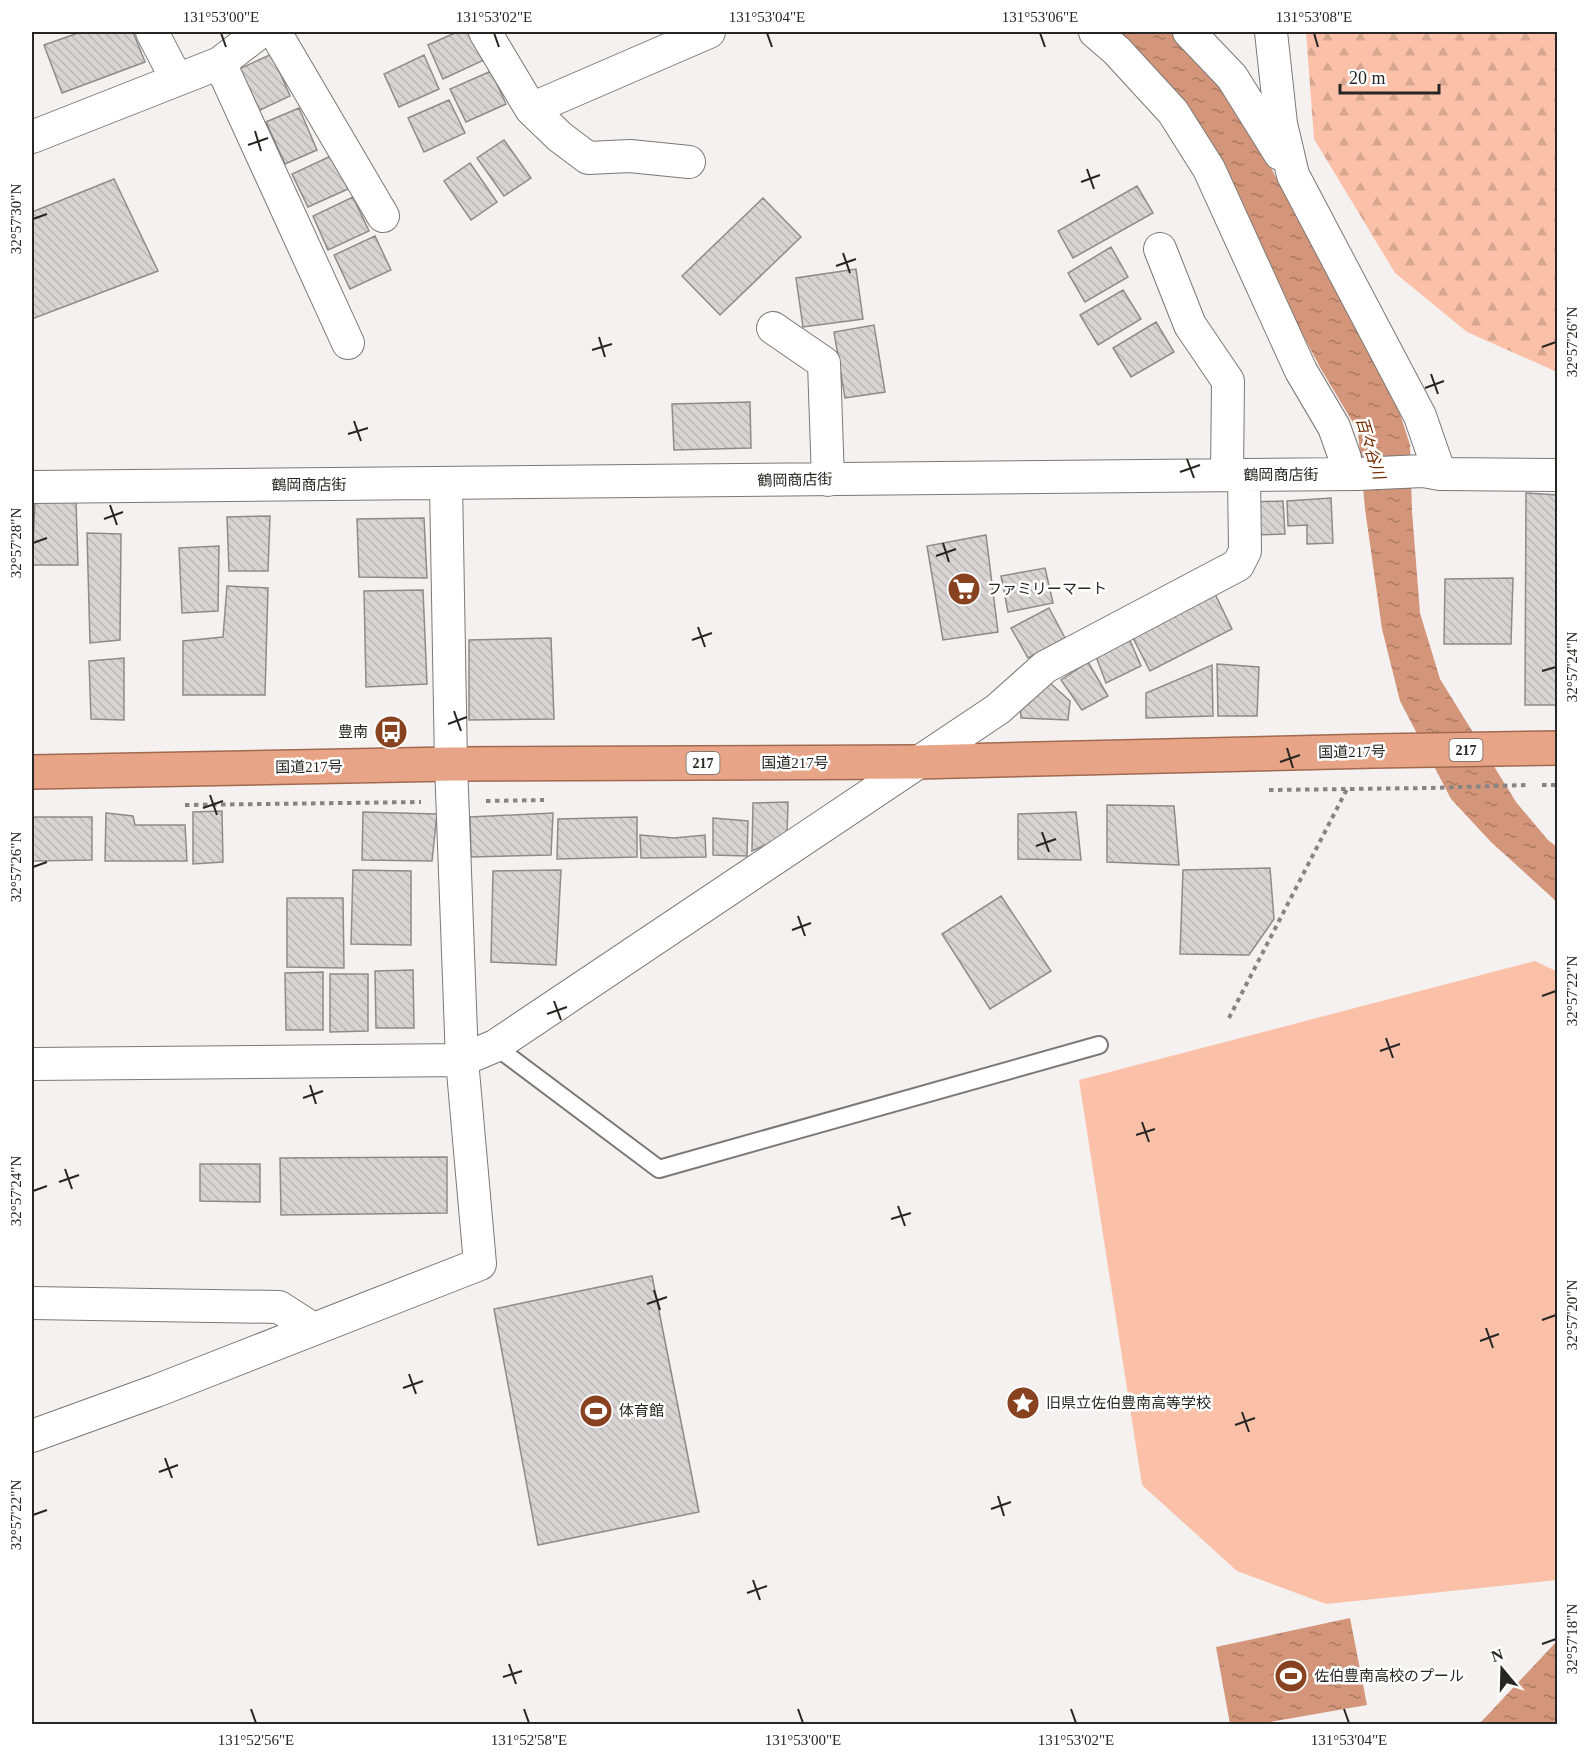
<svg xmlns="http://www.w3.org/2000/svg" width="1589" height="1756" font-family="'Times New Roman','Noto Sans JP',serif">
<defs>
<pattern id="forest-firs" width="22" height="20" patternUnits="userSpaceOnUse" patternTransform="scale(1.5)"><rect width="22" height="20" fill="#fbc1a8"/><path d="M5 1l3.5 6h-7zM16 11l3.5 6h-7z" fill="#d7a690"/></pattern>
<pattern id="water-ripples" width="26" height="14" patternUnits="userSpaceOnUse" patternTransform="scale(1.5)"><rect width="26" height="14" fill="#d4967a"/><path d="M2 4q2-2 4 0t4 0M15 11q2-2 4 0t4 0" fill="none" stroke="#ac7a64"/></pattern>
<pattern id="building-back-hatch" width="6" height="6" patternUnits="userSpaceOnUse" patternTransform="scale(1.5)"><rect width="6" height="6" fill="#d7d4d3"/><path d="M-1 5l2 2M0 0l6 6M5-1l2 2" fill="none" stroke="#b9b6b5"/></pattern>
</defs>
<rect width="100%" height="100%" fill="#f5f1f0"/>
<path fill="url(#forest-firs)" d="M1306,32H1557V372L1467,332L1395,273L1314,139Z"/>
<path fill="#fbc1a8" d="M1535,961L1558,972L1557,1580L1326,1604L1237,1571L1142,1485L1079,1080Z"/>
<path fill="url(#water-ripples)" d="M1109,32H1174L1194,49L1250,127L1300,224L1392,389L1410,445L1412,511L1420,613L1440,679L1516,802L1548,840L1557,847V902L1491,842L1451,799L1400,701L1382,629L1365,509L1358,431L1321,369L1270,274Z
M1350,1618L1367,1705L1259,1724H1230L1216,1647Z
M1557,1641V1724H1477L1482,1721Z"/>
<path fill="url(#building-back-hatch)" stroke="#8e8b8a" stroke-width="1.5" d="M81,32H133L145,62L62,93L44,45Z
M457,32H471L484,60L443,79L428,45Z
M272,54L290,96L258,111L239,69Z
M424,55L439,89L399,107L384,74Z
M491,71L506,104L466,122L450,89Z
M449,100L465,133L424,152L408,118Z
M299,108L317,150L285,164L266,122Z
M504,140L531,178L504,196L477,158Z
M333,155L348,189L308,207L292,174Z
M470,163L497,202L471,220L444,181Z
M114,179L158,271L32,319V212Z
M1137,186L1153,213L1073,258L1058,231Z
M353,197L369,231L328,250L313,216Z
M763,198L801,237L720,315L682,276Z
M375,236L391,270L350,289L334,255Z
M1111,247L1128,277L1085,302L1068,273Z
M856,269L863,319L803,327L796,278Z
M1123,290L1141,319L1098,345L1080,315Z
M1156,322L1174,352L1131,377L1113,348Z
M874,325L885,392L845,398L834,332Z
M750,402L751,448L674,450L672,404Z
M1526,493L1558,495V705H1525Z
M1331,498L1333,543L1307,544V525L1288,526L1287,501Z
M1283,501L1285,534L1252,535L1251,502Z
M35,502H76L78,565H32Z
M270,516L268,571H229L227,517Z
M424,518L427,578L359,577L357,519Z
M87,533L121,534L120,640L90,643Z
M986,535L998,632L943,640L927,546Z
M219,546L218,611L182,613L179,548Z
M1045,568L1053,603L1008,612L1001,576Z
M1513,578L1511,644H1444L1445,579Z
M227,586L268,588L265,695H183V641L223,637Z
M423,590L427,684L366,687L364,591Z
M1215,594L1232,629L1150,671L1131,634Z
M1049,608L1065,638L1028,658L1011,628Z
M551,638L554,719L469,720V640Z
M1129,638L1141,666L1106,683L1095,654Z
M124,658V720L91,719L89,661Z
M1088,662L1108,696L1082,710L1061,680Z
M1217,664L1259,667L1257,716H1218Z
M1212,665L1213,716L1146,718V693Z
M1050,683L1070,701L1068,720L1021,718L1020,701Z
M788,802L787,835L752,851L753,803Z
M1107,805L1174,806L1179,865L1107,862Z
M222,811L223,862L193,864V812Z
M363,812L437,814L432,861L362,860Z
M1076,812L1081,860L1018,859V814Z
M106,813L133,816L135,825H185L187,861H105Z
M553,813L551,855L471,857L470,817Z
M32,817H92V860L32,861Z
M637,817V857L557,859L558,819Z
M713,818L748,821L747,856L713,855Z
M640,835L674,838L705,835L706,857L641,858Z
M1270,868L1274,919L1249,955L1180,954L1183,870Z
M353,870L411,871V945L351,944Z
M561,870L556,965L491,962L493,871Z
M1001,896L1051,971L990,1009L942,934Z
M287,898H343L344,968L287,967Z
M413,970L414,1028H376L375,971Z
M323,972V1030H286L285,973Z
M330,974H368V1031L330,1032Z
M447,1157V1213L281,1215L280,1158Z
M200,1164H260V1202L200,1201Z
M652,1276L699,1512L538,1545L494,1309Z"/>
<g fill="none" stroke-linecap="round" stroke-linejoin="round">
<g stroke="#7b7877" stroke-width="20">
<path id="service" d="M495,1046L659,1169L1099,1045"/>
</g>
<g stroke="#7b7877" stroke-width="34">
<path id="minor" d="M152,32L177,80
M275,32L383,216
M485,32L531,109L560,137L588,158L630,156L689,162
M1095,32L1117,51L1173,112L1209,169L1301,371L1334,427L1345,458L1343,474
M1189,32L1232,77L1280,154
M1271,32L1281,124L1293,175L1420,416L1440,474
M220,63L348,343
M531,109L709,32
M32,137L220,63L260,32
M1160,249L1190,325L1228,381L1227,475
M773,328L824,363L828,480
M32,487L1357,474L1423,471L1440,474L1558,475
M32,1064L462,1060L495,1046L998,709L1045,667L1238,565L1245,551L1244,475
M32,1303L279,1307L313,1329
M32,1436L156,1391L480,1264L462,1060L451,764L446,484"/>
</g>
<g stroke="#a06a51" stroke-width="36">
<path id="trunk" d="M32,772L451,764L917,762L1374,751L1558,748"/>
</g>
<path stroke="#878584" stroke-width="4" stroke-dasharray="4.5 4.5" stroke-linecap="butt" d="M1542,785H1558
M1269,790L1428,788L1528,785
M486,801L544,800
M185,805L421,802
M1229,1018L1347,789"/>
<use href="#service" stroke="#fff" stroke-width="16"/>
<use href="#minor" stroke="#fff" stroke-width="32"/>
<use href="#trunk" stroke="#e7a486" stroke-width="33"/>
</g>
<path fill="none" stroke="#272625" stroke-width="2" d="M221,33L226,47M494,33L499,47M767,33L772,47M1040,33L1045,47M1314,33L1318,47M255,131L261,151M248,145L268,138M1087,169L1094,189M1081,182L1100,175M33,219L47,214M843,253L850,273M836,266L856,259M599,337L605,357M1542,347L1556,342M592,350L612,344M1431,374L1438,394M1425,388L1444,381M354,421L361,441M348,434L368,428M1187,459L1194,478M1180,472L1200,465M110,505L117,525M104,519L123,512M33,543L47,538M943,543L949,562M936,556L956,549M698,627L705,647M692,640L712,633M1542,671L1556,667M454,711L461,731M448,724L467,717M1287,748L1293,768M1280,762L1300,755M210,795L217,815M203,808L223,801M1042,832L1049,852M1036,846L1056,839M33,867L47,862M798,916L805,936M792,930L811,923M1542,996L1556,991M554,1001L561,1020M547,1014L567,1007M1386,1038L1393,1058M1380,1051L1400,1044M310,1085L316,1104M303,1098L323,1091M1142,1122L1149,1142M1136,1135L1155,1129M65,1169L72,1189M59,1182L79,1175M33,1191L47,1186M898,1206L905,1226M891,1219L911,1213M654,1290L660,1310M647,1304L667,1297M1542,1320L1556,1315M1486,1328L1493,1348M1480,1341L1499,1334M409,1374L416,1394M403,1388L423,1381M1242,1412L1249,1432M1235,1425L1255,1418M165,1458L172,1478M159,1472L178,1465M998,1496L1004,1516M991,1509L1011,1502M33,1515L47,1510M753,1580L760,1600M747,1593L767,1586M1542,1644L1556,1639M509,1664L516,1684M503,1677L522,1671M251,1709L256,1723M524,1709L529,1723M798,1709L803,1723M1071,1709L1076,1723M1344,1709L1349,1723"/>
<defs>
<g id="supermarket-disc" transform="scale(1.725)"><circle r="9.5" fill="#89421f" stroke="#fff"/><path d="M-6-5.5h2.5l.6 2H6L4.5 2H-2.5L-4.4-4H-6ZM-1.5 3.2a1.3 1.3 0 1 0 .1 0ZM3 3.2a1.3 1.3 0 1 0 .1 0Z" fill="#fff"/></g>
<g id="bus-disc" transform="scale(1.725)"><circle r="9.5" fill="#89421f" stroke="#fff"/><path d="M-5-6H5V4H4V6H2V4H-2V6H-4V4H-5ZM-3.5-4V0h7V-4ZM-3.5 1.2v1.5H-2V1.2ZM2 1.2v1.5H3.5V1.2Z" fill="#fff"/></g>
<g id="sight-disc" transform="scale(1.725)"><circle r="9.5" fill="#89421f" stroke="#fff"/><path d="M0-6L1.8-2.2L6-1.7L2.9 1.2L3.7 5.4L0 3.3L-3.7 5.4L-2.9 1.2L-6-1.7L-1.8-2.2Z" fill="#fff"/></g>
<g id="stadium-disc" transform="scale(1.725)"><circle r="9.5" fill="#89421f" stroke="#fff"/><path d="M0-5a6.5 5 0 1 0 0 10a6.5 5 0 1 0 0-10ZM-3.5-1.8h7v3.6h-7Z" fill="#fff"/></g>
</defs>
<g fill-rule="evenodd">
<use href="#supermarket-disc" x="964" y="589"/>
<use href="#bus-disc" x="391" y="732"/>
<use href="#sight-disc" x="1023" y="1403"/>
<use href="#stadium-disc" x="596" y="1411"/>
<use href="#stadium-disc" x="1291" y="1676"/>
</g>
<g text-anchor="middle" stroke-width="5" stroke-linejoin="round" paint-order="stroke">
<g fill="#fff" stroke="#686766" stroke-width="1.5">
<rect x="1449.5" y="739" width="33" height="22" rx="4.5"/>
<rect x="686.5" y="752" width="33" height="22" rx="4.5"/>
</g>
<g font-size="14" font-weight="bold" fill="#272625">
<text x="1466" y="755">217</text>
<text x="703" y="768">217</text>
</g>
<g font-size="15" fill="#272625" stroke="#fff">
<text x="1281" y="480">鶴岡商店街</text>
<text transform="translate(795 480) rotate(-1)" y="5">鶴岡商店街</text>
<text x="309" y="490">鶴岡商店街</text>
<text transform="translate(1352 752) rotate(-1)" y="5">国道217号</text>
<text x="795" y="768">国道217号</text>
<text transform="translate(309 767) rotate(-1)" y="5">国道217号</text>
</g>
<g font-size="15" fill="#272625" stroke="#fff" text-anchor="start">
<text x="987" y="594">ファミリーマート</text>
<text x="368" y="737" text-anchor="end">豊南</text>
<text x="1046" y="1408">旧県立佐伯豊南高等学校</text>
<text x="619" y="1416">体育館</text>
<text x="1314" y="1681">佐伯豊南高校のプール</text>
</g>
<g font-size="16" font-style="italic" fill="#752b00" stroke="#fff">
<text transform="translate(1371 448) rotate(73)" y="6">百々谷川</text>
</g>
</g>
<rect width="1589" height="1756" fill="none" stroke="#ffffff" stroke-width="66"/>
<g transform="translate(1502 1669) rotate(341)" stroke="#ffffff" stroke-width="4.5" paint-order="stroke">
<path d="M0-4.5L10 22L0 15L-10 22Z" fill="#272625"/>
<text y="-9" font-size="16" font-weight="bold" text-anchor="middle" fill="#272625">N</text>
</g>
<path d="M1340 84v9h99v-9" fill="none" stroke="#272625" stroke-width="3"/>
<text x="1349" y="84" font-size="18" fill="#272625" stroke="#ffffff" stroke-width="4.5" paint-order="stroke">20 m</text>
<rect x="33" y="33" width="1523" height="1690" fill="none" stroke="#272625" stroke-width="2"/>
<g font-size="15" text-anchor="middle" fill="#272625">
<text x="221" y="22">131°53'00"E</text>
<text x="494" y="22">131°53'02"E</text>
<text x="767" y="22">131°53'04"E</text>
<text x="1040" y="22">131°53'06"E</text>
<text x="1314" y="22">131°53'08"E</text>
<text transform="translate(16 219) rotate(-90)" y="5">32°57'30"N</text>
<text transform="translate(1572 342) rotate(-90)" y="5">32°57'26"N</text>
<text transform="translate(16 543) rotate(-90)" y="5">32°57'28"N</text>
<text transform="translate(1572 667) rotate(-90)" y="5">32°57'24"N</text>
<text transform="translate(16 867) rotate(-90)" y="5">32°57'26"N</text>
<text transform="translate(1572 991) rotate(-90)" y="5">32°57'22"N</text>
<text transform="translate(16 1191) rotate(-90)" y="5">32°57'24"N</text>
<text transform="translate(1572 1315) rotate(-90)" y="5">32°57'20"N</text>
<text transform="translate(16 1515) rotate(-90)" y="5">32°57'22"N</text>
<text transform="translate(1572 1639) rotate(-90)" y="5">32°57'18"N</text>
<text x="256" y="1745">131°52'56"E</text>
<text x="529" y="1745">131°52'58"E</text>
<text x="803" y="1745">131°53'00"E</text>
<text x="1076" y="1745">131°53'02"E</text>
<text x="1349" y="1745">131°53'04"E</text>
</g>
</svg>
